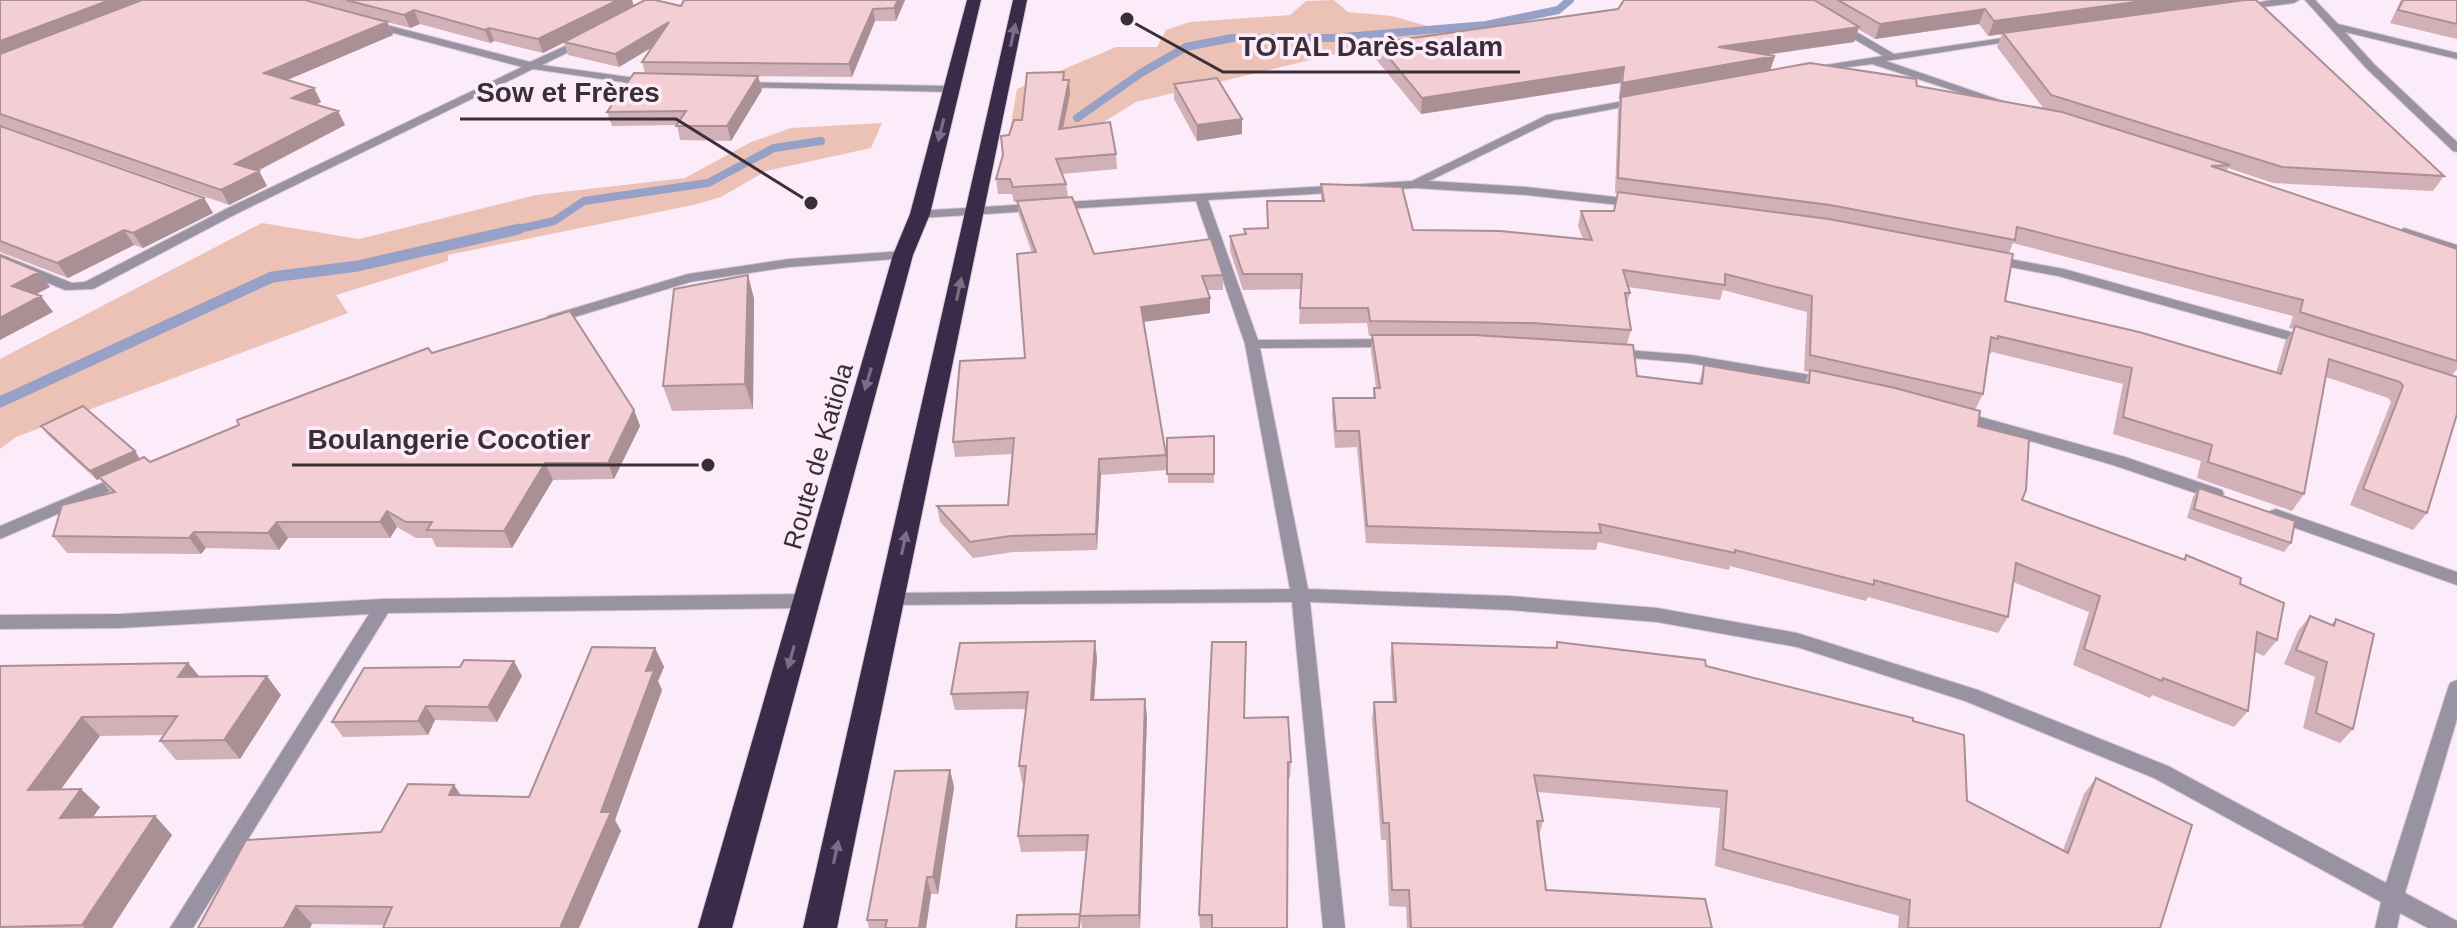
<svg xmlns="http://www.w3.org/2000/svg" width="2457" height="928" font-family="Arial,sans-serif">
<rect width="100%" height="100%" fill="#fcebf8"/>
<path fill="#ecc2b6" d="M1334,0L1348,12L1392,16L1466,37L1335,54L1136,102L1099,125L1010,130L1017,89L1116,47H1157L1166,30L1190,22L1290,15L1306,1Z
M882,123L871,148L766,171L721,197L693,205L448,255V261L336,295L348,313L16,437L0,449V359L262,223L359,239L536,195L685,178L751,142L791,128Z"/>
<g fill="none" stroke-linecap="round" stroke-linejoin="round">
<path stroke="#97a0c6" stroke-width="8" d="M1077,118L1141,73L1186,47L1232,38H1332L1486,25L1558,10L1570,0
M510,231L554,221L584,201L708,183L774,148L821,141"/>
<path stroke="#97a0c6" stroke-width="11" d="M0,402L272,277L358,266L519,229"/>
<g stroke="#d9c9d5" stroke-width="2">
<path id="street" d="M2271,0H2299L2294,3L2240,10L2235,7Z
M2305,0H2315L2338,24L2457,53V59L2345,32L2374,64L2457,142V152L2453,151L2366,68Z
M371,21L530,62L585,37L589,38V42L542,65L650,80L655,83L650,86L533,69L234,215L93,289L65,290L0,263V254L72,283L85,282L226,209L522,67L367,26V22Z
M1835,24H1843L1894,54L2023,35V39L2019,40L1886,61L2014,105L2004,107L1872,64L1809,72L1808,70L1813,67L1883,56L1835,28Z
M741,82L951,86L957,89L951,92L737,87V83Z
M1640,98L1644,99V103L1554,120L1429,181L1526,187L1642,200V206L1638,207L1526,195L1415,188L1208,200L1258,340L1391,339L1398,343L1391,347L1260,348L1308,589L1510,596L1657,608L1797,633L1978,690L2168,766L2386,883L2448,688L2450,683L2457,680V719L2405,893L2457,921V928H2428L2400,913L2397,928H2375L2381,902L2154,778L1965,701L1797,647L1657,622L1510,610L1310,602L1345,928H1323L1292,602L886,605L883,600L886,595L892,593L1290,589L1245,344L1196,201L920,218L914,214L916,211L1412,181L1547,115Z
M2404,228L2457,245V253L2399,235L2398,232Z
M903,251L910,255L908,258L789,267L690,282L558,322L553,323L546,319L548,316L688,274L789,259Z
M1993,256L2064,269L2316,339L2318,342L2311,346L2058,276L1988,263V257Z
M1613,349L1691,355L1828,378L1835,383L1828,388L1691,363L1608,356L1606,353Z
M1959,411L2125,457L2222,490L2224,494L2216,500L2113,465L1954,419L1951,416Z
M123,474L129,475L131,479L129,483L0,539V526Z
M2276,509L2457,572V585L2270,519L2268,515L2270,511Z
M806,594L812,596L815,601L812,606L806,608L388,613L193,928H170L369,614L120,628L0,629V615L120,614L383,599Z"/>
</g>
<g stroke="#d9c9d5" stroke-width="2">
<path id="highway" d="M967,0H981L930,214L913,255L732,928H698L893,255L910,214Z
M1013,0H1027L837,928H803Z"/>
</g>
<use href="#street" fill="#9992a2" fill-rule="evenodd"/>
<use href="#highway" fill="#392b49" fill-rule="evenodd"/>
</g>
<path fill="#d1b1b7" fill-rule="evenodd" d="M0,0H632L634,6L905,0L896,21H875L852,77L744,76H758L762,90L731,141L680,140L677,125L612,126L607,112L645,73L642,62L652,47L619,67L568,55L564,42L575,37L543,53L494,41L490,43L420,24L410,28L387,22L393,35L287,80L314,88L321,102L316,105L338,111L345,125L258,171H259L267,186L229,205L0,125Z
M1624,0H2237V1L2444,176L2433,191L2273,183L2228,168L2227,171L2457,249V369L2452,375L2427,513L2413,530L2350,505L2391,402L2388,398L2326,377L2304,494L2292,511L2197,478L2201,461L2113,434L2123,384L1992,352L1990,354H1989L1983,394L1975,410L1978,426L2022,500L2183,560L2186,555L2240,584L2277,640L2264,656L2255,652L2248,711L2234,727L2152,695L2150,698L2073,665L2089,612L2013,582L2008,617L1998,633L1868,597L1866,601L1730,566L1729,570L1598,542L1596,550L1366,543L1357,447L1335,448L1332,414L1333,398H1373L1374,388H1376L1371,351L1372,336H1369L1367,323L1299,324L1301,289L1243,290L1230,251V236L1244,234V229L1267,228V201H1321V184L1413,230L1583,239L1578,226L1581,211H1614L1618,193H1615L1618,111L1620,98L1619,99L1620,83L1421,114L1375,58L1377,43L1618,9ZM1979,24L1988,36L2002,34L1997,47L2044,109L1917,86L1770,70L1775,56L1767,55L1854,42L1858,29L1875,39ZM2013,243L2293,316L2289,328L2294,329L2285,342L2276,373L2005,301L2009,253ZM1628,287L1720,300L1723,290L1807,312L1804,371L1809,372L1805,383L1704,365L1699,383L1637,376L1627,344L1631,330L1627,304L1630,293Z
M2401,0H2457V39L2390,23Z
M1064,80L1070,94L1063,128L1116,154L1117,169L1062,174L1066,184L1068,197L1094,254L1223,275V290H1207L1210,313L1144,322L1166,455L1167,470L1101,475L1097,550L1013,552L973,558L940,522L937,506L1008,505L1013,454L955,457L953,442L1025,358L1032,253L1019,215L1017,202H1014L1012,194H998L996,179L1009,135Z
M1174,84L1242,134L1197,141L1174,99Z
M0,126L204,198L213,213L143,248L134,245L68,278L0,252Z
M748,275L754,299L753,409L672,411L663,386Z
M432,353L634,410L640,426L614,479L553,480L512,548L436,547L432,538H416L397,527L390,538H288L279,550L206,548L201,554L67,553L53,536L111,493L100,479L97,480L48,435L41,426L135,451L140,459L150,462Z
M1214,436V483H1168L1167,438Z
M2199,488L2291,543L2284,552L2187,518L2193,497Z
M2310,616L2331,625L2336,619L2353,729L2340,743L2303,728L2315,677L2284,664L2298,631Z
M1557,642L1706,666L1913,721L1967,801L2063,850L2084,794L2096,778L2160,928H1898L1899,916L1715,866L1720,808L1538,792L1543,821L1539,836L1546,890L1712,928H1407L1406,907L1389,906L1386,840H1381L1372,719L1374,702H1393L1390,660L1392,643L1555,648Z
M655,648L664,667L658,681L662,690L615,820L621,831L384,925L312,924L310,928H198L381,832L462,795L529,797Z
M1097,658L1094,700L1147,716L1140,928H1082L1080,916L1086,851L1021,852L1018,836L1024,783H1022L1019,766L1026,709L955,710L951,694Z
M188,663L199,676L281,695L240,759L176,760L160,741L164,735L100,736L61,789L100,807L93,817L155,816L172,835L112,928H0V666Z
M522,676L497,722L435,720L428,735L343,737L332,722Z
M1245,718L1291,762L1290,778H1288L1287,928H1200L1199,915Z
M950,770L954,787L938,894H931L926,928H869L867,920Z"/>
<path fill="#aa9095" d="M110,0H153L0,58V41Z
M618,0H632L634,7L543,53L538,39Z
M898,0H905L896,21L894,8Z
M2150,0H2237L2236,2L1988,36L1994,21Z
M873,9L875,21L852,77L849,64Z
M1985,9L1979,24L1875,39L1880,24Z
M414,10L420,24L410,28L404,15Z
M387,22L393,35L271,87L264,73Z
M669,22L673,35L619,67L615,54Z
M1859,27L1854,42L1714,62L1718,47Z
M489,28L494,41L490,43L485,30Z
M1775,56L1770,71L1619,99L1622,83Z
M1624,67L1620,83L1421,114L1422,98Z
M758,76L762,90L731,141L727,126Z
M1069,80L1070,94L1060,143L1059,129Z
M314,88L321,102L299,112L292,98Z
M338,111L345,125L243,178L235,164Z
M1242,119V134L1197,141V125Z
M259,171L267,186L229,205L221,190Z
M204,198L213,213L143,248L133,233Z
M124,230L134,245L68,278L57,263Z
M39,272L50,287L23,301L12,286Z
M748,275L754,299L753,409L745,384Z
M41,296L53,312L0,340V318Z
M1210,298V313L1142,322L1141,307Z
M634,410L640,426L614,479L608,463Z
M135,451L141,461L97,480L90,471Z
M1099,459L1101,475L1097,550L1096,534Z
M545,463L553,480L512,548L504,531Z
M387,511L397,527L390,538L380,522Z
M277,522L288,538L279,550L268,533Z
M194,532L206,548L201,554L189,538Z
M1095,641L1097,658L1093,717L1091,700Z
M655,648L664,667L658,681L662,690L615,820L621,831L579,928H560L601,812L646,671Z
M514,661L522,676L497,722L488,707Z
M188,663L204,682L178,677Z
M267,676L281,695L240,759L224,740Z
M1145,699L1147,716L1140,928L1139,915Z
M426,706L435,720L428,735L418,721Z
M82,717L100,736L47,808L28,790Z
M950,770L954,787L938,894L933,877Z
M454,785L467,804L449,795Z
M81,789L100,807L80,836L60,818Z
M155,816L172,835L112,928H85L82,925Z
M927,877L931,894L926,928H919Z
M296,906L312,924L310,928H284Z"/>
<path fill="#f3ced5" stroke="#aa9095" stroke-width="2" d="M0,0H110L0,41Z
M142,0H305L387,22L264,73L314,88L292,98L338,111L235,164L259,171L221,190L0,114V54Z
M346,0H618L538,39L489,28L485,30L414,10L404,15Z
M645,0H655L681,6L684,0H898L894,8L873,9L849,64L642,62L669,22L615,54L564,42Z
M1624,0H1814L1859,27L1718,47L1775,56L1622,83L1624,67L1422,98L1377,43L1618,9Z
M1838,0H2150L1994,21L1985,9L1880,24Z
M2245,0H2256L2444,176L2282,167L2051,95L2003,33Z
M2403,0H2457V24L2398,10Z
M1810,63L1916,79L1917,86L2062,112L2230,165L2211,166L2457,249V361L2300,312L2303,300L2017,227L2015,240L1830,205L1618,178L1621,97Z
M1064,72L1063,80H1069L1059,129L1110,122L1116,154L1056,159L1066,184L1013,187L1010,179H996L1003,155L1001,136L1009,135L1014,120H1022L1027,73Z
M634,73L758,76L727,126H676L686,111L607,112Z
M1217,78L1242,119L1197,125L1174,84Z
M0,126L204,198L133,233L124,230L57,263L0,241Z
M1321,184L1402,187L1413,230L1500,231L1592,240L1581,211H1614L1618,192L1829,219L2013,254L2005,301L2139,332L2281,374L2295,326L2457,377V414L2427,513L2363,489L2403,386L2400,382L2329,359L2304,494L2208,462L2212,445L2123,417L2132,368L1998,336V339L1991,337L1983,394L1810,355L1812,296L1725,274V285L1623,270L1630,293H1625L1631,330L1532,323L1370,321L1368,308H1300L1302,274H1243L1230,236L1246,234L1244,229L1268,228L1267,201H1324Z
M1072,197L1094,254L1211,239L1223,275L1202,276L1210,298L1141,307L1166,455L1099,459L1096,534L1010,536L970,542L937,506L1008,505L1014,438L953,442L960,361L1025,358L1017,254L1036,252L1017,201Z
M0,256L39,272L12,286L41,296L0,318Z
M748,275L745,384L663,386L674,289Z
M570,311L634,410L608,463H545L504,531L427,530L432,522H406L387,511L380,522H277L268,533L194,532L189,538L53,536L62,505L115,492L99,477L144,457L150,462L239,425L237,420L428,348L432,353Z
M1372,335H1475L1633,345L1637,376L1702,384L1704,365L1809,383L1810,370L1895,388L1980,411L1978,426L2029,439L2026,490L2022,500L2185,560L2186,555L2241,578L2240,584L2284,603L2277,640L2257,632L2248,711L2163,678L2162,681L2084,649L2100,596L2016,563L2008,617L1874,580V585L1735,550V553L1599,524L1601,533L1367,526L1359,431H1336L1333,398H1375L1374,388H1380Z
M83,406L135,451L90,471L41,426Z
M1214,436V474H1167V438Z
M2199,488L2295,521L2291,543L2194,509Z
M2310,616L2334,626L2336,619L2374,634L2353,729L2316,713L2327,662L2296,650Z
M1095,641L1091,700L1145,699L1139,915L1080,916L1088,835L1018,836L1026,766H1019L1028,692L951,694L960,643Z
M1212,642H1246L1244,718L1288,717L1291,762H1288L1287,928H1212V915H1199Z
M1557,642L1705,660L1706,666L1913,718V721L1964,735L1967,801L2068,853L2096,778L2192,825L2160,928H1908L1910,900L1723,849L1727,791L1534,775L1543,821H1537L1546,890L1705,899L1712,928H1411L1409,890H1392L1389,823H1383L1374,702H1396L1392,643L1557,648Z
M592,647L655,648L646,671L654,670L601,812H611L560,928H383L392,907L296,906L284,928H198L246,840L381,832L408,784L454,785L449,795L529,797Z
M464,660L514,661L488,707L426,706L418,721L332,722L364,668L460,667Z
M188,663L178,677L267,676L224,740L160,741L177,716L82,717L28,790L81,789L60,818L155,816L82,925L0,927V666Z
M950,770L933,877H927L919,928H885L887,920H867L895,771Z
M1080,914L1079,928H1016L1017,915Z"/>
<defs><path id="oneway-solid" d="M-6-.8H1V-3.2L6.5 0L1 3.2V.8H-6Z" transform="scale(2)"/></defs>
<g fill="#7d6e86">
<use href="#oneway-solid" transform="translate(1013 35) rotate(-78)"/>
<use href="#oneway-solid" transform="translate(941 130) rotate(104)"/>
<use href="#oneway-solid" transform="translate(959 289) rotate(-78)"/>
<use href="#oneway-solid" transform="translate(868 379) rotate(106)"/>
<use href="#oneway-solid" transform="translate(904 543) rotate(-78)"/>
<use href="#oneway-solid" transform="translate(791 657) rotate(106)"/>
<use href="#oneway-solid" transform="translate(836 852) rotate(-78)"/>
</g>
<g text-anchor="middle" stroke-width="7" stroke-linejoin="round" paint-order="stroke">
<g font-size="26" fill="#3a2f37" stroke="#fcebf8">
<text transform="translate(818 456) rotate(-74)" y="9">Route de Katiola</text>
</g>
</g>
<path fill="none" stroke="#3a2f37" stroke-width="3" d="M1127 19L1223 72H1520M811 203L676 119H460M708 465L607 465H292"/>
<g fill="#3a2f37" stroke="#fcebf8" stroke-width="3">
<circle cx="1127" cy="19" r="8"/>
<circle cx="811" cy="203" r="8"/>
<circle cx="708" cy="465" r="8"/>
</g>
<g font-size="28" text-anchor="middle" font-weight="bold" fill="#3a2f37" stroke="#fcebf8" stroke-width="7" stroke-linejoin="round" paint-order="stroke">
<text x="1371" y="56">TOTAL Darès-salam</text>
<text x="568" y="102">Sow et Frères</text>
<text x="449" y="449">Boulangerie Cocotier</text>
</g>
</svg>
